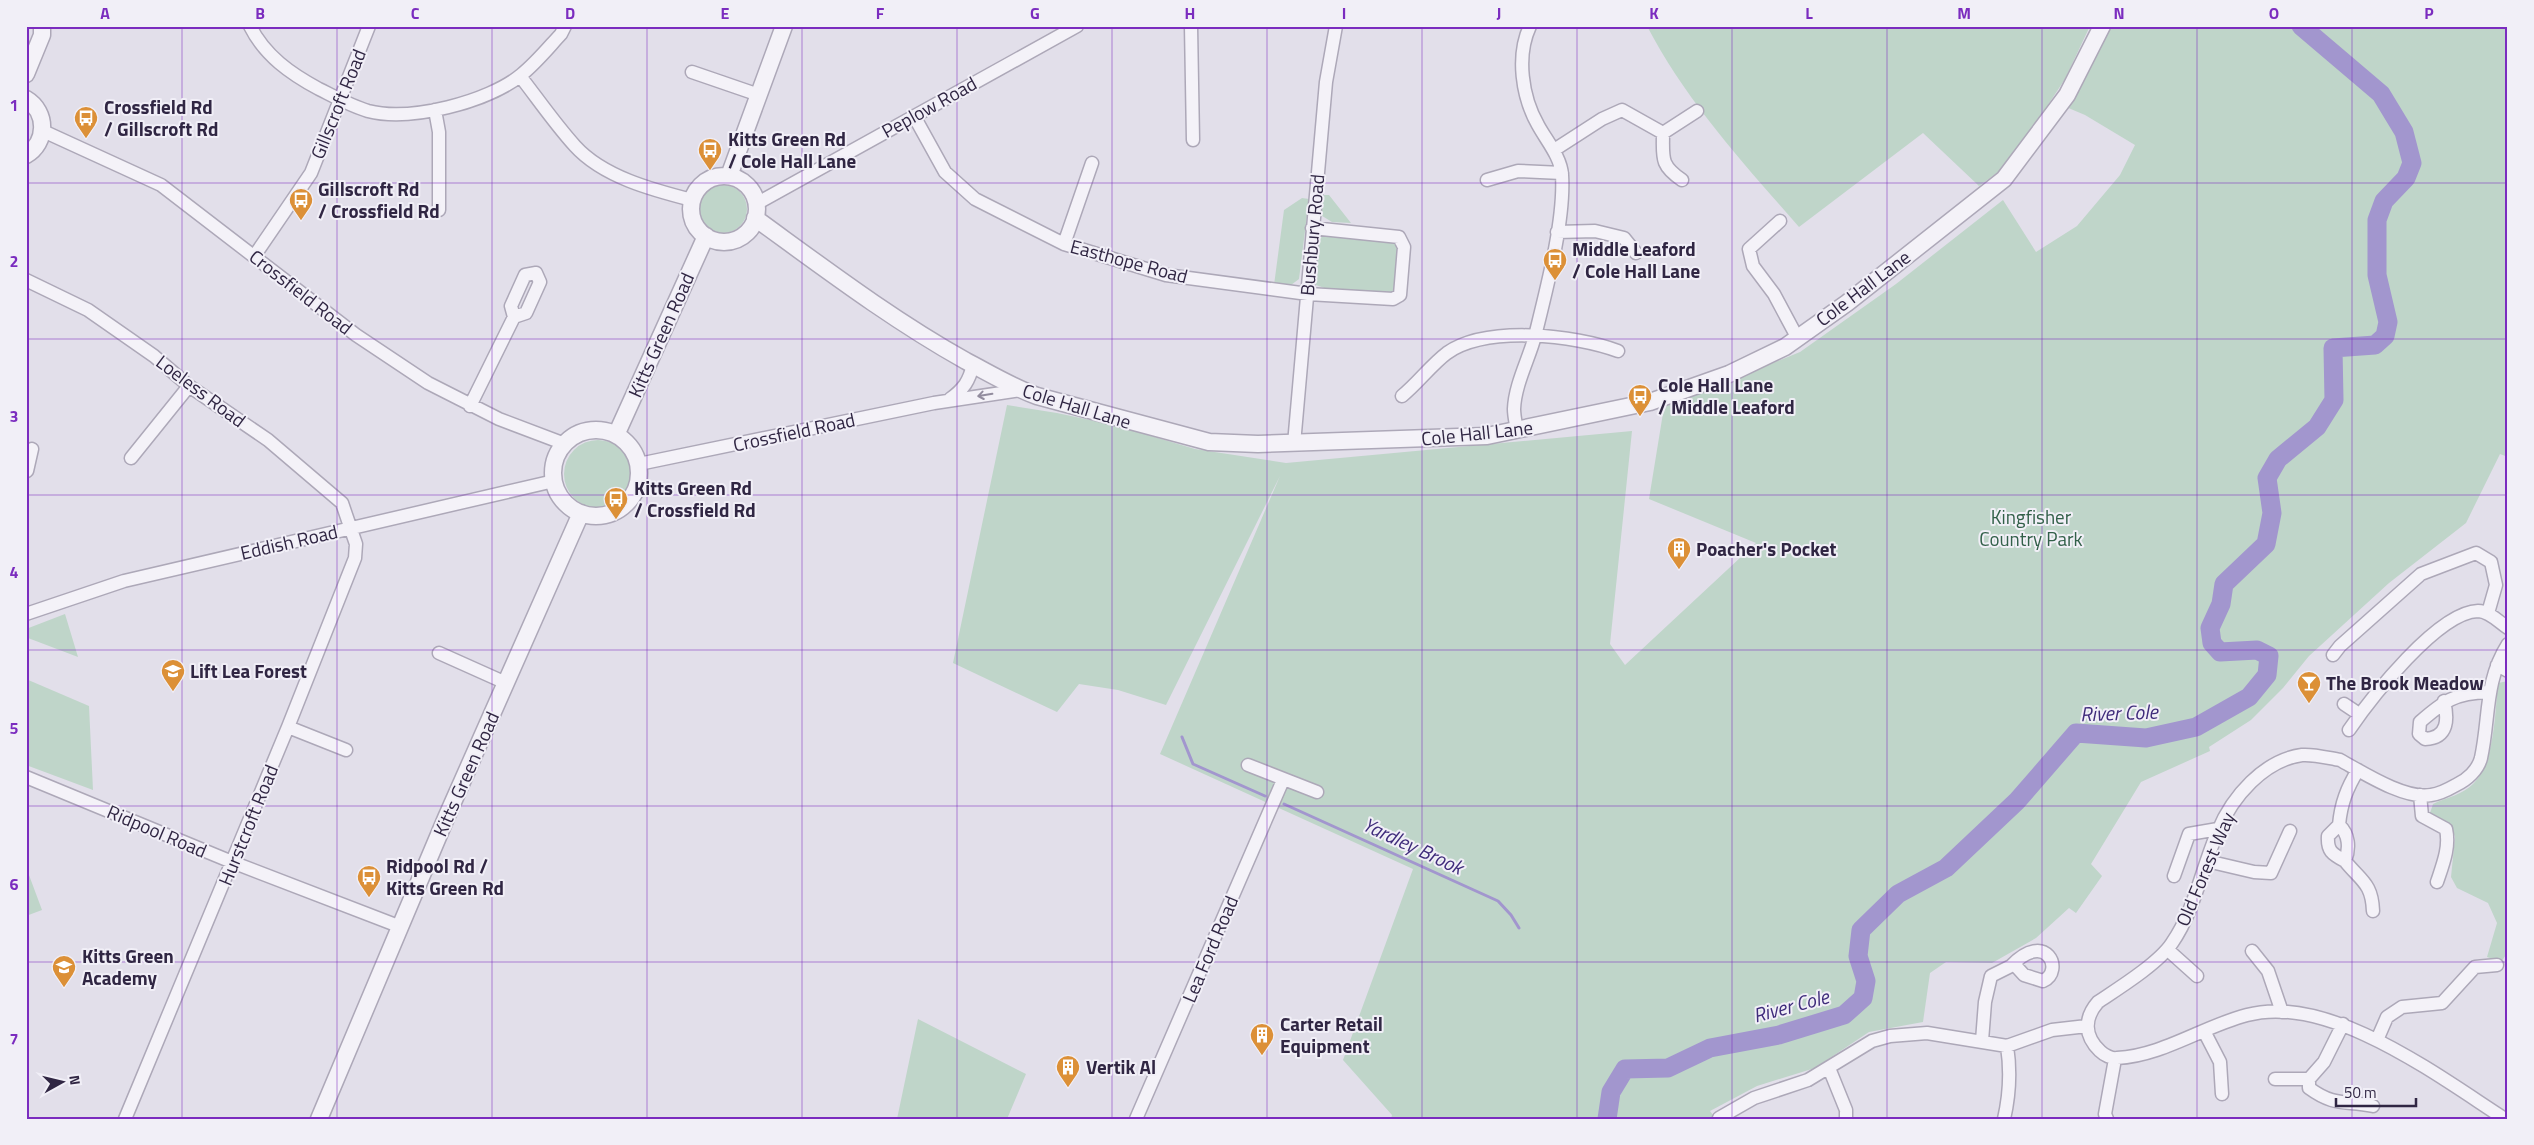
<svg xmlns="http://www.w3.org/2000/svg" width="2534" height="1145" font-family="'Titillium Web',sans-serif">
<rect width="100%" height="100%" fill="#e2dfea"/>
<path fill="#bfd5c9" d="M1647,26H2090L2065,79L2036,123L2002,169L1979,186L1923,133L1799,227C1744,164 1686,101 1647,26Z
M2111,26H2508V457L2500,454L2466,523L2389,583L2309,656L2283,688L2251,720L2209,747L2210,751L2141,782L2091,864L2102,876L2076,913L2069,908L2036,938L1992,963L1946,962L1930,973L1923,1022L1869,1032L1815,1068L1757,1086L1710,1111L1716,1119H1391L1392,1115L1343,1060L1413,869L1160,754L1280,476L1166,705L1118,690L1079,684L1057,712L953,663L1007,405L1057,413L1114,425L1195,449L1286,463L1632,431L1610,644L1625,665L1756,543L1649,499L1664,407L1800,352L1896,284L2003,200L2036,252L2077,226L2120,175L2135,145L2085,115L2066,107Z
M699 209a24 24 0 1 1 48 0a24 24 0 1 1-48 0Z
M1321,195H1329L1351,223L1332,222L1319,214Z
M1302,198L1309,199L1299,279L1291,285H1274L1284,210Z
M1332,235L1393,241L1398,247L1394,291L1389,295L1330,290L1316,285L1313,278L1316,242L1323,236Z
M564 474a34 34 0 1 1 68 0a34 34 0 1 1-68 0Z
M65,614L78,657L28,638L26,642V629Z
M26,679L89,706L93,790L26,765Z
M2508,681V952L2501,962L2487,957L2497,923L2488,903L2457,888L2451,877L2455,837L2452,829L2430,813L2433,804C2447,797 2463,795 2474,783C2495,761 2495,712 2498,683Z
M26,867L42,910L26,916Z
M918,1019L1026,1074L1007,1119H897Z"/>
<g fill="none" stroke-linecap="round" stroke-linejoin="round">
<path stroke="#a296ce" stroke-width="3" d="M1182,737L1193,764L1265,796
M1284,804L1498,901L1511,915L1519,928"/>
<path stroke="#a296ce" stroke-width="19" d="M1607,1119L1611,1092L1625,1069L1668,1068L1710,1048L1779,1035L1844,1015L1863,998L1866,981L1858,956L1861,930L1898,894L1946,868L2017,801L2076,733L2146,738L2196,727L2249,697L2267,675L2269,656L2257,650L2220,652L2212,643L2210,628L2221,604L2224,584L2266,544L2272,513L2267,478L2278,459L2317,427L2334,400L2333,348L2375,345L2385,336L2388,322L2377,275V220L2384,201L2406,178L2412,163L2404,132L2381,94L2301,26"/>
<g stroke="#ada8b8" stroke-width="15">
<path id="minor" d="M250,26C265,56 291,74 319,89C335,97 351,106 368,111C410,122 488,102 521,75C536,63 548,48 561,34L565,26
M1191,26L1193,140
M692,72L759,95
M520,76C538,99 555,124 575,146C603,177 653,190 692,200
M435,110L439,132V210
M914,116L945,172L975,199L1064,244L1166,275L1308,294L1393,299L1400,295L1404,247L1399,237L1312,228
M43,131L161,185L356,335L428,383L499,419L565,444
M1663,133C1663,158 1660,165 1682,180
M1554,150L1602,119L1622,110L1663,133L1697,111
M1487,180L1518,171L1562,173
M756,204L1077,26
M1780,221L1749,249L1753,266L1774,294L1797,337
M1557,232L1595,231L1624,238L1636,253
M1064,244L1092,163
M255,255L311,173L369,26
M26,280L88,310L154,356L189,386L268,440L342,503L356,544L355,558L288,727L125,1119
M1402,396C1418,383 1431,365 1447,353C1487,325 1575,335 1618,351
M950,399C964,389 969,381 973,365
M470,406L514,317L511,306L525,275L536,273L540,282L526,313L514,317
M1517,431C1516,424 1514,416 1514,409C1515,384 1529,359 1535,336C1546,291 1565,220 1562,175C1561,157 1546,140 1538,125C1522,97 1516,56 1530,26
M1294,444L1326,82L1336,26
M131,458L189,386
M639,464L934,403L1021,390
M27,471L32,449
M26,614L124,581L554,481
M439,653L506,683
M2333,655L2340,646L2421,574L2476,553L2491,562L2496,585L2488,613
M2497,665L2508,671
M2444,701C2448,718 2449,738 2425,739L2419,734L2420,722C2444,701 2455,693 2488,692
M2344,704L2359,714
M288,727L346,750
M2349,730C2371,698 2438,612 2478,611C2489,611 2499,622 2508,628
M1248,765L1317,792
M2358,770C2347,788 2341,803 2339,825C2349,834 2350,848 2345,861C2361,881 2372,883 2373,911
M26,777L232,862L401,927
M2420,795L2422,816L2446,829C2450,847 2443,864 2437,882
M2339,825L2328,836C2327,851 2332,854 2345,861
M2207,861L2254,872L2271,873L2290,831
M2174,876L2189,834L2218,829
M2168,950L2197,976
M2252,951L2268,971L2282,1012
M2343,1024L2324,1062L2309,1079V1088C2335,1107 2345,1100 2373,1106
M2204,1031L2220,1062L2222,1094
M2377,1040L2387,1017L2402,1007L2442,1003L2475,967L2497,965
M1982,1041L1985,1002L1991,976L2011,966C2046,929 2065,971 2043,981L2024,975L2014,964
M1829,1068L1846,1110V1119
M2275,1079H2309
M1719,1118L1754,1098L1808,1080L1872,1041L1890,1036L1927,1033L2007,1046L2052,1030L2087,1026
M1136,1119L1283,780
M2004,1119C2010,1093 2011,1072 2007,1046
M2107,1119L2105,1114L2115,1059
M2505,1119C2438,1076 2329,993 2247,1015C2204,1026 2162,1056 2117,1058C2112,1059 2104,1055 2100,1051C2084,1036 2084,1018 2098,1002C2119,988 2159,963 2172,943C2195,910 2202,867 2218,831C2232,797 2264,760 2302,755C2314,754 2328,758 2340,760C2362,772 2405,800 2431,795C2440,794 2449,789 2456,785C2467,780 2478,770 2481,758C2490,717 2484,682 2508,644"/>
</g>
<g stroke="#ada8b8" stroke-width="19">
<path id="tertiary" d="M26,74L42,35V26
M26,99C48,112 47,143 26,155
M729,176L784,26
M691 209a33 33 0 1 1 66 0a33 33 0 1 1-66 0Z
M755,218C824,268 891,319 966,361C989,373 1012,387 1037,396L1209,442L1258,444L1487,436L1650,402L1729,374L1785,347L1847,303L2004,179L2067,95L2102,26
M553 473a43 43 0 1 1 86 0a43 43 0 1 1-86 0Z
M617,433L706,236
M319,1119L446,818L581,513"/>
</g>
<use href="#minor" stroke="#f4f2f8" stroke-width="12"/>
<use href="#tertiary" stroke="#f4f2f8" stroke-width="16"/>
</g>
<defs><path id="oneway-shaft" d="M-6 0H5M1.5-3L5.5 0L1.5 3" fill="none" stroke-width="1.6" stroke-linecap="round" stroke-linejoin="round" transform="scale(1.25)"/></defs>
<use stroke="#928c9e" href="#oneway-shaft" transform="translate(985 395) rotate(171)"/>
<path fill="none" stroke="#7b2cbf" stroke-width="1" stroke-opacity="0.55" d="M182,26V1119M337,26V1119M492,26V1119M647,26V1119M802,26V1119M957,26V1119M1112,26V1119M1267,26V1119M1422,26V1119M1577,26V1119M1732,26V1119M1887,26V1119M2042,26V1119M2197,26V1119M2352,26V1119M26,183H2508M26,339H2508M26,495H2508M26,650H2508M26,806H2508M26,962H2508"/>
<defs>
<g id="bus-pin" transform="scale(1.25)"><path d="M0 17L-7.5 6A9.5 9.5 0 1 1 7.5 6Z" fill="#dc9037" stroke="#f1eff7"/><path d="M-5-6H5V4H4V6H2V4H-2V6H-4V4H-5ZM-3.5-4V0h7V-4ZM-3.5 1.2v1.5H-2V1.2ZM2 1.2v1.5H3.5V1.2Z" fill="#fff"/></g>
<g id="building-pin" transform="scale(1.25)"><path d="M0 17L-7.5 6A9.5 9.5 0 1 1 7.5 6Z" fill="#dc9037" stroke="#f1eff7"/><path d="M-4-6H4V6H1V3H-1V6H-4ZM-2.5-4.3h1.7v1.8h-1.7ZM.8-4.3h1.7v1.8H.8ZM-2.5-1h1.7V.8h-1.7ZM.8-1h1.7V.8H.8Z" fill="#fff"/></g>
<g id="school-pin" transform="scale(1.25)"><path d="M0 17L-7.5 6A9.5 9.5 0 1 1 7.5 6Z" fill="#dc9037" stroke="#f1eff7"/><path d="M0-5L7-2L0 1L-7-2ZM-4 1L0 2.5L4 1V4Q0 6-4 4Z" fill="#fff"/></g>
<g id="bar-pin" transform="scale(1.25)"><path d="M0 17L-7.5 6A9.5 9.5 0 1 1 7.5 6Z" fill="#dc9037" stroke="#f1eff7"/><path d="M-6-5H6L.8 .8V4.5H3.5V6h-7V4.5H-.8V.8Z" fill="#fff"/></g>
</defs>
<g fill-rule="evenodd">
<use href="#bus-pin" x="86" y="118"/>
<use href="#bus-pin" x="710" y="150"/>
<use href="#bus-pin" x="301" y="200"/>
<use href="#bus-pin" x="1555" y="260"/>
<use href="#bus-pin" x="1640" y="396"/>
<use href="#bus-pin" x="616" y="499"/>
<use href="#building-pin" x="1679" y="549"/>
<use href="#school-pin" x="173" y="671"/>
<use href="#bar-pin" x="2309" y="683"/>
<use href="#bus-pin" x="369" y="877"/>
<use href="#school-pin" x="64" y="967"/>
<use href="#building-pin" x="1262" y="1035"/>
<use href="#building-pin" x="1068" y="1067"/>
</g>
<g text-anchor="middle" stroke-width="4" stroke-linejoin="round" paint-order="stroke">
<g font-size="19" fill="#302643" stroke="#f1eff7">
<text transform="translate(338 104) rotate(-68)" y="7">Gillscroft Road</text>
<text transform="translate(929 107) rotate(-29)" y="7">Peplow Road</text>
<text transform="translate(1312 235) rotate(-85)" y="7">Bushbury Road</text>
<text transform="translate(1129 261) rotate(15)" y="7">Easthope Road</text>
<text transform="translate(1863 288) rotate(-37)" y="7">Cole Hall Lane</text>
<text transform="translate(301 292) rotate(38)" y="7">Crossfield Road</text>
<text transform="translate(661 335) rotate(-66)" y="7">Kitts Green Road</text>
<text transform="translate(201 391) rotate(37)" y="7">Loeless Road</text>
<text transform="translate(1077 406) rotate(17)" y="7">Cole Hall Lane</text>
<text transform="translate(794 432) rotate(-12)" y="7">Crossfield Road</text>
<text transform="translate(1477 433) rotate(-6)" y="7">Cole Hall Lane</text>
<text transform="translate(289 542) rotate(-13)" y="7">Eddish Road</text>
<text transform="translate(466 774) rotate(-66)" y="7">Kitts Green Road</text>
<text transform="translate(248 825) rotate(-68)" y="7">Hurstcroft Road</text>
<text transform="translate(157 831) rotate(23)" y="7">Ridpool Road</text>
<text transform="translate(2205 869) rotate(-67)" y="7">Old Forest Way</text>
<text transform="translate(1210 949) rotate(-67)" y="7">Lea Ford Road</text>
</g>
<g font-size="19" font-weight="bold" fill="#302643" stroke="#f1eff7" text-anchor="start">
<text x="104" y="114">Crossfield Rd<tspan x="104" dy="22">/ Gillscroft Rd</tspan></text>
<text x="728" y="146">Kitts Green Rd<tspan x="728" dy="22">/ Cole Hall Lane</tspan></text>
<text x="318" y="196">Gillscroft Rd<tspan x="318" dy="22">/ Crossfield Rd</tspan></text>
<text x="1572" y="256">Middle Leaford<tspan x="1572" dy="22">/ Cole Hall Lane</tspan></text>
<text x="1658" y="392">Cole Hall Lane<tspan x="1658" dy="22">/ Middle Leaford</tspan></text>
<text x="634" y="495">Kitts Green Rd<tspan x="634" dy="22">/ Crossfield Rd</tspan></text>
<text x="1696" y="556">Poacher's Pocket</text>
<text x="190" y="678">Lift Lea Forest</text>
<text x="2326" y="690">The Brook Meadow</text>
<text x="386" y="873">Ridpool Rd /<tspan x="386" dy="22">Kitts Green Rd</tspan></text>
<text x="82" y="963">Kitts Green<tspan x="82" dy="22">Academy</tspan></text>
<text x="1280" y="1031">Carter Retail<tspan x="1280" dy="22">Equipment</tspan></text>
<text x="1086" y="1074">Vertik Al</text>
</g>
<g font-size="19" fill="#326049" stroke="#f1eff7">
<text x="2031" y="524">Kingfisher<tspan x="2031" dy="22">Country Park</tspan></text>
</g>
<g font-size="20" font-style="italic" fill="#3f2c7b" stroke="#f1eff7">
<text transform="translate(2119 713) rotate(-2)" y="7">River Cole</text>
<text transform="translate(1413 846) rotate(25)" y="7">Yardley Brook</text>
<text transform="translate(1791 1006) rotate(-15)" y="7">River Cole</text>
</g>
</g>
<rect width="2534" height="1145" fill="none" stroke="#f1eff7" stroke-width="55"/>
<g transform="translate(62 1082) rotate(82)" stroke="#f1eff7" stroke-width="4" paint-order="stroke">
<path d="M0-4L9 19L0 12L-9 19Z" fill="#302643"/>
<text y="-8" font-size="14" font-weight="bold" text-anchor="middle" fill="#302643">N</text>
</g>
<path d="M2336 1098v8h80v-8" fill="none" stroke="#302643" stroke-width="2.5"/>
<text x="2344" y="1098" font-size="15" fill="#302643" stroke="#f1eff7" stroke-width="4" paint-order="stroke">50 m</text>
<rect x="28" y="28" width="2478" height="1090" fill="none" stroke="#7b2cbf" stroke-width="2"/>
<g font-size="16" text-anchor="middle" font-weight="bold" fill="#7b2cbf">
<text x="105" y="19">A</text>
<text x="260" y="19">B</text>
<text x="415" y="19">C</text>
<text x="570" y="19">D</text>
<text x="725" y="19">E</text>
<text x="880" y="19">F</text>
<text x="1035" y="19">G</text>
<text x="1190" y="19">H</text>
<text x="1344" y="19">I</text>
<text x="1499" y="19">J</text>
<text x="1654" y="19">K</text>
<text x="1809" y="19">L</text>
<text x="1964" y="19">M</text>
<text x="2119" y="19">N</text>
<text x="2274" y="19">O</text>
<text x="2429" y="19">P</text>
<text x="14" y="111">1</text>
<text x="14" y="267">2</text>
<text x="14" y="422">3</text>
<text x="14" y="578">4</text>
<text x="14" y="734">5</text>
<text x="14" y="890">6</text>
<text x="14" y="1045">7</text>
</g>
</svg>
